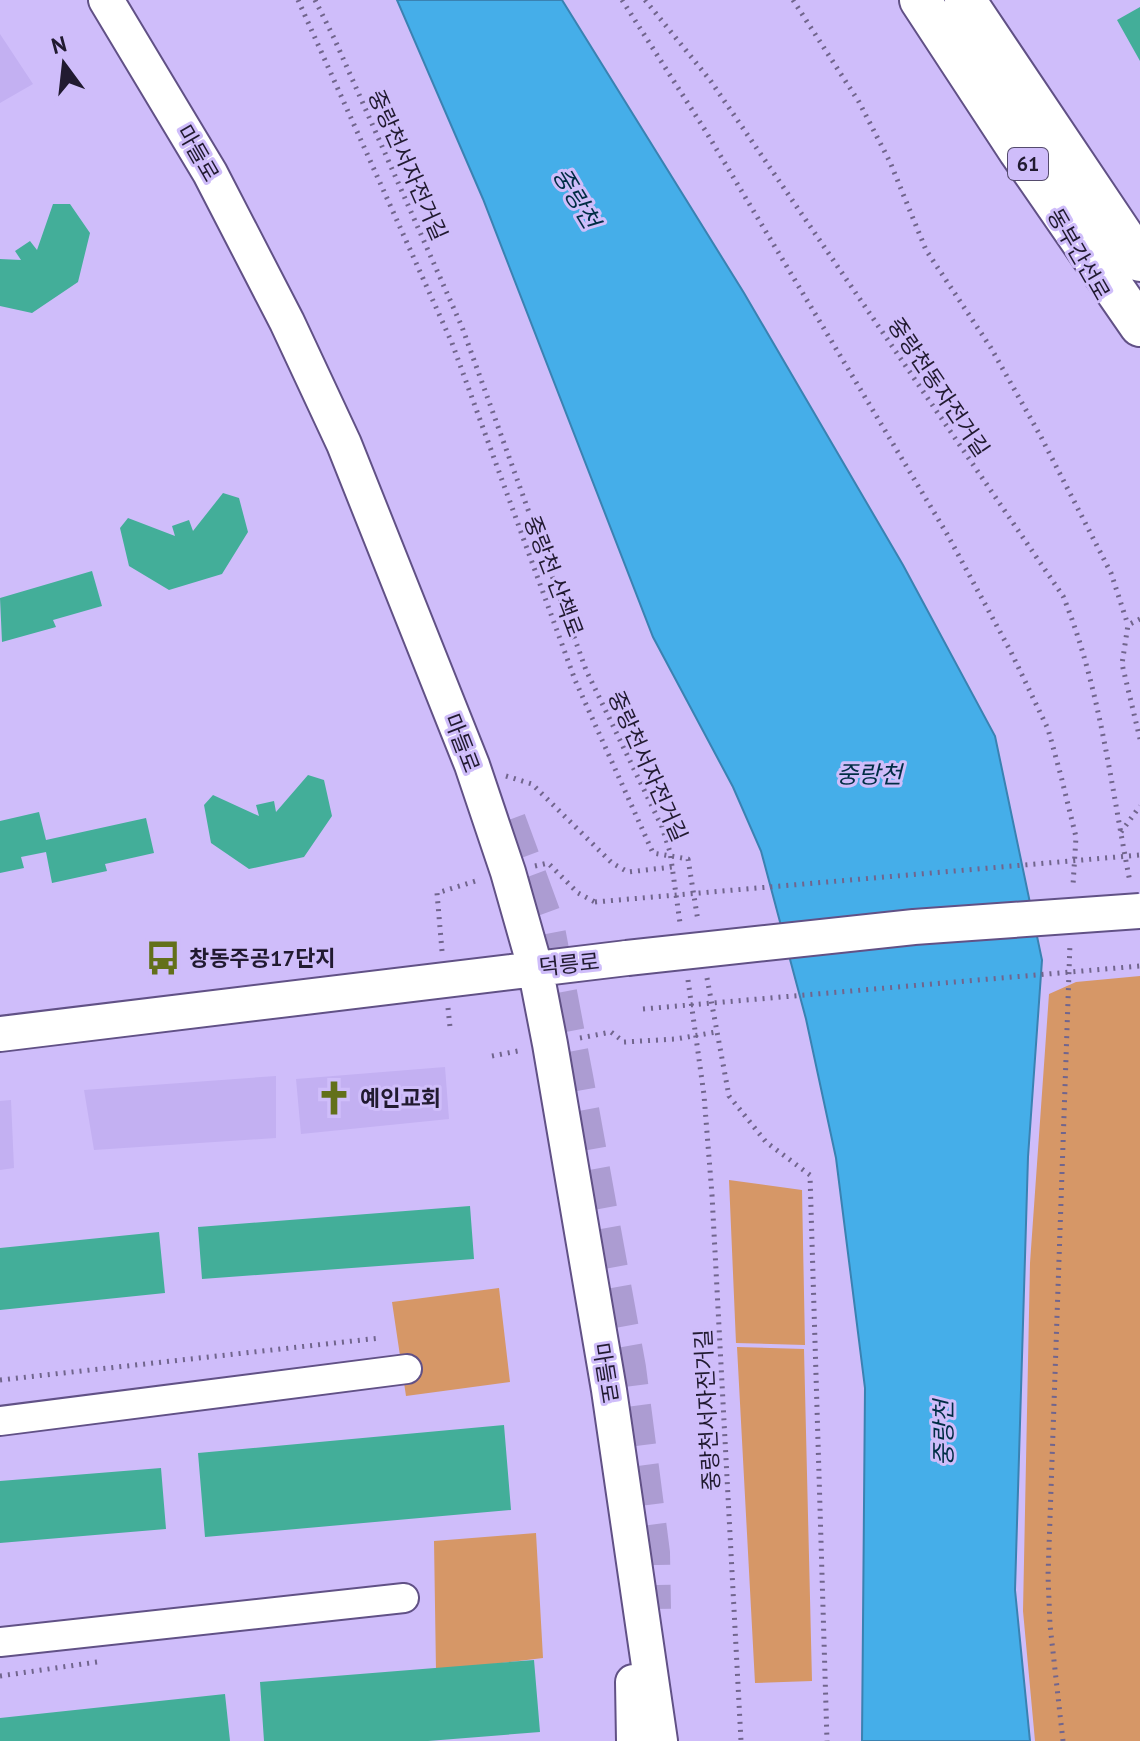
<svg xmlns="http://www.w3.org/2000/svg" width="1140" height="1741" font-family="'PT Sans','Noto Sans KR',sans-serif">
<rect width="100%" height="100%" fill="#cfbdfa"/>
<path fill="#c3b0f2" d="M0,34L33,84L0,103Z
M445,1067L449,1119L301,1134L296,1079Z
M276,1076V1138L94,1150L84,1090Z
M11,1100L14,1168L0,1170V1101Z"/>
<path fill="#d69767" d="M1140,976V1741H1035L1023,1611L1030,1263L1049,994L1076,982Z
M729,1180L802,1190L805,1345L736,1343Z
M499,1288L510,1382L406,1396L392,1302Z
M737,1347L804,1349L812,1681L755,1683Z
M536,1533L543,1658L436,1671L434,1541Z"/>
<path fill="#45aee9" stroke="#3a82b2" stroke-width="2" d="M397,0H562L744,293L903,565L995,736L1042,960L1028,1157L1015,1590L1030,1741H862L865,1388L836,1158L806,1019L761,851L733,787L653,637L483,199Z"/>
<path fill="#43ae99" d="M1140,7V61L1117,20Z
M53,204H70L90,233L78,282L32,313L0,306V259L21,260L15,251L30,241L37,250Z
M223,493L239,498L248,532L222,574L169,590L129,566L120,528L128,518L175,536L172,526L189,520L193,531Z
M92,571L102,606L53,620L56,627L2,642L0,598Z
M308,775L324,780L332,816L304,857L249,869L211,843L204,805L213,795L259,816L256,805L274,801L276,812Z
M39,812L46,840L146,818L154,853L105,864L107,871L52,883L46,852L21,857L24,868L0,873V821Z
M470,1206L474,1259L202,1279L198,1227Z
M159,1232L165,1293L0,1310V1248Z
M504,1425L511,1510L205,1537L198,1453Z
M161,1468L166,1529L0,1543V1481Z
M534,1660L540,1732L428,1741H264L260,1682Z
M225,1694L230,1741H0V1718Z"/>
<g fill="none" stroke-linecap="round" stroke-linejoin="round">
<path stroke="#ac9cd2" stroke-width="40" stroke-dasharray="40 20" stroke-linecap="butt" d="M506,821L544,924L574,1082L626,1368L650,1553L651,1609"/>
<g stroke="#615186" stroke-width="32">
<path id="minor" d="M0,1421L407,1369
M0,1642L404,1598"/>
</g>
<g stroke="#615186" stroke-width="38">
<path id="major" d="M106,0L210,173L287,322L344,444L472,765L508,872L535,967L550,1044L609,1390L660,1741
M0,1034L627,958
M633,1682L634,1741"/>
</g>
<g stroke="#615186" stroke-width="44">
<path id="highway" d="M920,0L1019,151L1140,326
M965,0L1140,261"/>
</g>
<path stroke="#71658d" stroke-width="5" stroke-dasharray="2 6" stroke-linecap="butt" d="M298,0L452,343L575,680L653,853L688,859L698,921
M315,0L334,38L462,327L586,670L662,827L670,852L680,923
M622,0L705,130L947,534L1011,652L1048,729L1061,776L1076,837L1073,885
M645,0L710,80L1063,596C1100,686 1111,786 1130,882
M793,0L859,102L890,162L926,250L991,348L1040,435L1111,573L1128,625
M1140,619L1128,625L1122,664L1140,739
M506,776L532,784L612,863L628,872L672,867
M1121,832L1140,806
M535,866L548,863L578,893L595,902
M442,951L437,893L479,880
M707,978L729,1096L766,1142L810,1175L827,1741
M688,980L704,1095L712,1195L741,1741
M448,1008L450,1027
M580,1038L611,1032L624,1042L676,1039L716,1032
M492,1056L523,1050
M0,1380L380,1338
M0,1676L97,1662
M1063,1741L1050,1625L1048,1576L1070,943"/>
<use href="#minor" stroke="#fff" stroke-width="28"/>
<use href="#major" stroke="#fff" stroke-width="34"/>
<use href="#highway" stroke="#fff" stroke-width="40"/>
<g stroke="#615186" stroke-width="38" stroke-linecap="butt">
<path id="major-bridge" d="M627,958L914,927L1140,911"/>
</g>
<path stroke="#71658d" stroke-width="5" stroke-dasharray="2 6" stroke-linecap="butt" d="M595,902L1140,855
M643,1009L1140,966"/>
<use href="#major-bridge" stroke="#fff" stroke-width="34"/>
</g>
<defs>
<g id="bus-bare" transform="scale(2.76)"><path d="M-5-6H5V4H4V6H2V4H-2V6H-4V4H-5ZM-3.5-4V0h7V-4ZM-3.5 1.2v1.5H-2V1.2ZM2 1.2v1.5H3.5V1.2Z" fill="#63701a" stroke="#cfbdfa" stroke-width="2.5" paint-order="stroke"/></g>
<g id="church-bare" transform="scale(2.76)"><path d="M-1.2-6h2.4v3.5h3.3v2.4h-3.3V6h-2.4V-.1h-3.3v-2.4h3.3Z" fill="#63701a" stroke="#cfbdfa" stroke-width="2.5" paint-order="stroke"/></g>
</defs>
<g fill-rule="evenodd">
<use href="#bus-bare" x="163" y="958"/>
<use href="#church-bare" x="334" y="1098"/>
</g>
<g text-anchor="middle" stroke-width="6" stroke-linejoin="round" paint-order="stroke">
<rect fill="#cfbdfa" stroke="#554b6d" stroke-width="2" x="1008" y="148" width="40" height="32" rx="6"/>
<g font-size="20" font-weight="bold" fill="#211a30">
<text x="1028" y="171">61</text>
</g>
<g font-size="22" fill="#211a30" stroke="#cfbdfa">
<text transform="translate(198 153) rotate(60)" y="8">마들로</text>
<text transform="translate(408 165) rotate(66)" y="8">중랑천서자전거길</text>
<text transform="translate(1079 254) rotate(60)" y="8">동부간선로</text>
<text transform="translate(939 387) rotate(56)" y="8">중랑천동자전거길</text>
<text transform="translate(554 576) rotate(69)" y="8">중랑천 산책로</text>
<text transform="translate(462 743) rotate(69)" y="8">마들로</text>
<text transform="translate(648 766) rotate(66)" y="8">중랑천서자전거길</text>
<text transform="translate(569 964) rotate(-6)" y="8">덕릉로</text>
<text transform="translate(606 1373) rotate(81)" y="8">마들로</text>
<text transform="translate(707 1410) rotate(-93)" y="8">중랑천서자전거길</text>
</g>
<g font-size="22" font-weight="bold" fill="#211a30" stroke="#cfbdfa" text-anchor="start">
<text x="189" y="966">창동주공17단지</text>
<text x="360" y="1106">예인교회</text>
</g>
<g font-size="24" font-style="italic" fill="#002d44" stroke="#cfbdfa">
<text transform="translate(576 198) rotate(59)" y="8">중랑천</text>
<text x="869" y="783">중랑천</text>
<text transform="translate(944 1433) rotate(-90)" y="8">중랑천</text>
</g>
</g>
<g transform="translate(64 64) rotate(345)" stroke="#cfbdfa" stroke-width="6" paint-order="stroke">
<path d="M0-6L14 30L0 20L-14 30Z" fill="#211a30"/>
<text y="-12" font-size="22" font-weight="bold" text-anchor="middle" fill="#211a30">N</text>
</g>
</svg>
